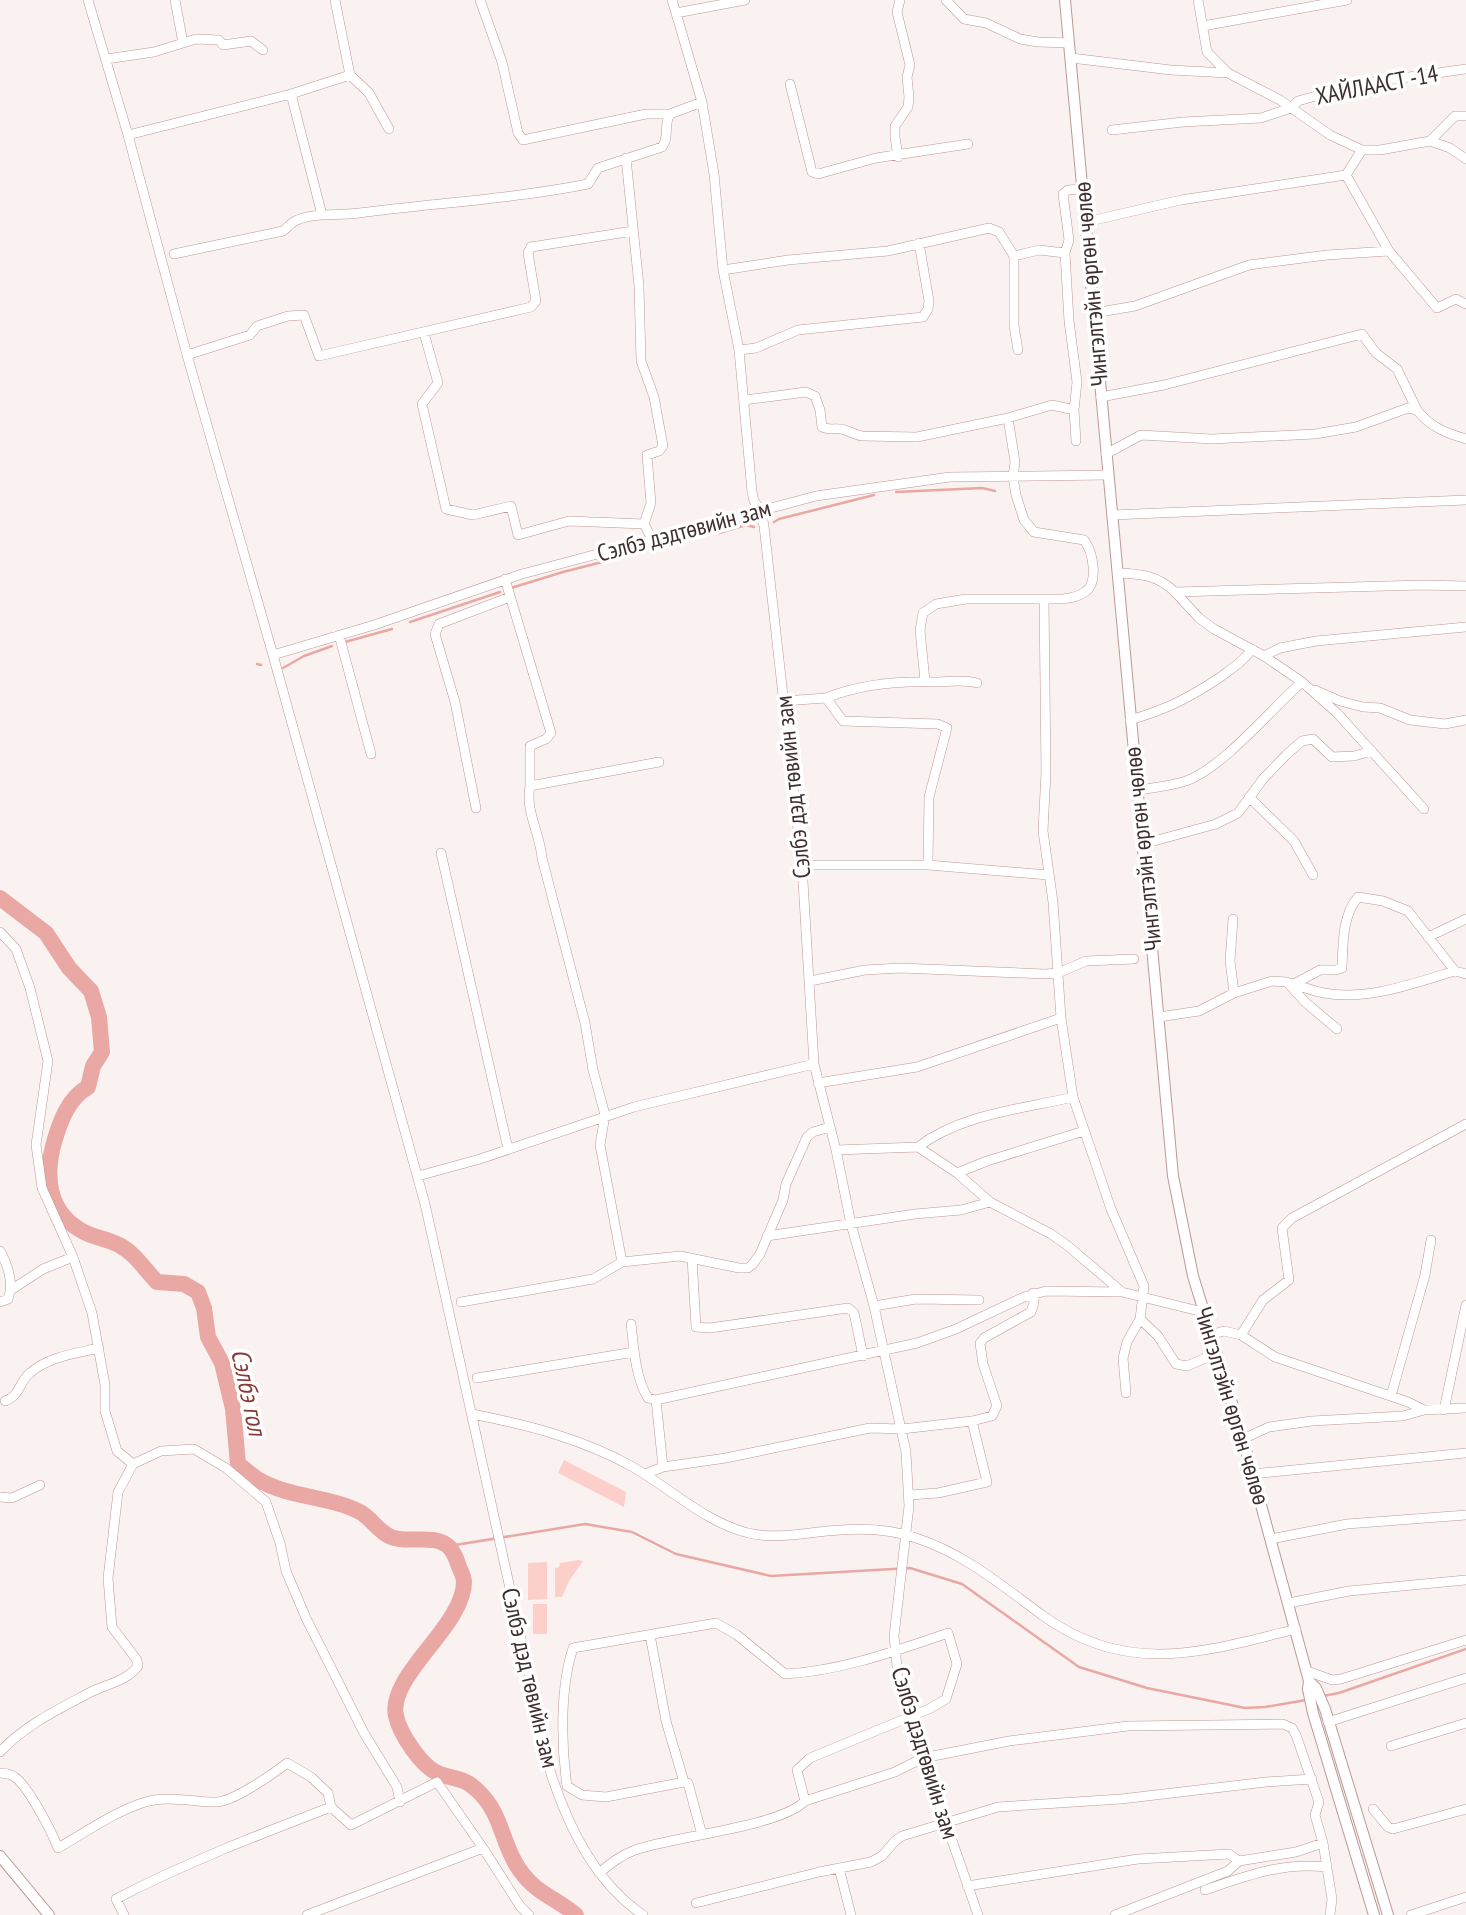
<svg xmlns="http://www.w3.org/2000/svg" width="1466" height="1915" font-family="'PT Sans Narrow',sans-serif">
<rect width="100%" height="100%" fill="#faf2f1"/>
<path fill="#fdcfcb" d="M564,1460L626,1492L624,1507L558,1473Z
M578,1560L583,1561L569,1581L562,1597H555V1568L559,1567L560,1563Z
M547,1562V1599L528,1600V1563Z
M533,1604H547V1634H533Z"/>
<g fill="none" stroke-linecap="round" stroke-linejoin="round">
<path stroke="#e9a8a3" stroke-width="2.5" d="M896,492L982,488L995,491
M774,522L779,519L874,495
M719,533L746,525L754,527
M511,588L563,572L634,554
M410,622L500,592
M345,642L392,629
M257,664L261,665
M283,668L304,656L332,646
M449,1546L585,1524L632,1532L676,1554L771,1576L910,1568L962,1584L1079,1667L1147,1688L1245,1708L1265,1707L1306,1700
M1323,1696L1339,1693L1466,1649"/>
<path stroke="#e9a8a3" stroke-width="16" d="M0,898L46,933L69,968L91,991L99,1017L102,1052L93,1066L88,1087C69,1098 61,1119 55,1139C44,1175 47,1213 84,1232C95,1238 108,1239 119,1245C135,1253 145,1270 157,1282L184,1284L198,1292L204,1308L208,1337L222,1363L233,1409L238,1464C245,1469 252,1476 259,1480C290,1498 329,1496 360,1512C371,1518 378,1531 389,1536C406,1545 435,1532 450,1548C454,1553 457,1560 459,1567C461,1571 464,1577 464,1582C464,1626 387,1676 396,1716C400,1734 422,1768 440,1774C456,1780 463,1777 477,1790C503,1814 501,1843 519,1869C537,1895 555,1897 576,1915"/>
<g stroke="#bc9895" stroke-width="10">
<path id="minor" d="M88,0L128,135L187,355L273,655L425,1204L551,1774C569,1828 595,1882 643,1915
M335,0L350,75L369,93L389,129
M480,0L502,62L518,133L523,140L646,114H670
M672,0L676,13
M745,0L676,13L702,102L714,174L723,270L739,350L752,492L754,501L761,511L764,526L802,865L814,1064L836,1150L851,1224L874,1306L906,1452L909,1506L894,1636L898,1677L909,1717L978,1915
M946,0L964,19L986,23L1020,39L1038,42L1069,43
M1198,0L1207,52L1228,73L1280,100L1330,135L1362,150H1380L1430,141L1450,148L1466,159
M1203,26L1347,0
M183,43L196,39L219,40L223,45L251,41L263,50
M1071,58L1171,70L1228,73
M106,59L154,52L183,43L175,0
M790,84L812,172L818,174L876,158L968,144
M1291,108L1298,101L1359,84L1466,69
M1112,130L1183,122L1261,118L1291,108
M128,135L291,94
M1430,141L1455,116H1466
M1362,150L1346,175L1389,251L1437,308L1456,299L1466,304
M898,157L895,137V126L908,107L909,97L907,77L910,65L897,12L900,0
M626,158L639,286L641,361L654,397L663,446L659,451L647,455L651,503L644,524
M322,215L291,94L350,75
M1086,222L1181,200L1346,175
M174,254L283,231C287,228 291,223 295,221C312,212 340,216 359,213C435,203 512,199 588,184L598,168L662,147C670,137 663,125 670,114L702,102
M1014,256V326L1018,350
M723,270L788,260L888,251L989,228L999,232L1014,256L1039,250L1065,253
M1094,313L1135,306L1249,265L1327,255L1389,251
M424,333L438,383L422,404L446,509L473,515L511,506L518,535L569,521L644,524L652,539
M739,350L756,348L798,330L923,317L928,309L929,301L919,243
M187,355L250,335L257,326L288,316L304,315L319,356L531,307L536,301L528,253L531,247L633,231
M1101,397L1164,385L1362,334L1376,353L1397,369L1417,410L1408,408L1356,427L1315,434L1212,439L1141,435L1106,454
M744,400L806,392L815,396L820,410L822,427C830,431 837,427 845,430C851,432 855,435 862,436L917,437L1008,418L1052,405L1074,410
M1417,410C1430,427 1446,433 1466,439
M1076,441L1074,410L1077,382L1069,321L1065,253L1069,240L1063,194L1068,190L1081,189
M1112,515L1466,500
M1118,573C1142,574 1157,575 1175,592L1422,585L1466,586
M505,579L551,733L546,739L530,746V786
M1175,592L1199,618L1214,629L1264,656L1302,682L1337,713L1424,809
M1044,600L1046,772L1043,831L1053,902L1061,1018L1073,1097L1111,1209L1144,1286L1140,1319L1127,1342L1123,1358L1126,1393
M339,635L371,754
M273,655L374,625L522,574L816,496L950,477L1108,475
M1264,656L1280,648L1316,641L1466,627
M925,681L920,630L923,613L936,604L966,599H1063C1071,598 1078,597 1085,592C1099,582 1093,552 1084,540L1034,532L1024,520L1016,495L1013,477L1015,462L1008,418
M1315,690L1340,701L1363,707L1380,708L1410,720L1445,724L1466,720
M783,701L826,698
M1130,720C1165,710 1189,698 1219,678C1231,669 1243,662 1252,649
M1137,790C1153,788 1170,786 1186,781C1224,767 1270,710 1302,682
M1249,797L1294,841L1313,875
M476,808L455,702L435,634L439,624L510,597
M1143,844L1216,824L1238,813L1263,779L1286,755L1302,741L1313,739L1332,757L1354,756L1372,751
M441,853L508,1149
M802,865H928L1048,875
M928,865L929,797L947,728L938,724L843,721L826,698C861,684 897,681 933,682C948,682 962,679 977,683
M1233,919L1230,961L1234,993
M0,932L16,949L30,988L48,1061L36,1145L42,1188L73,1257
M1428,937L1466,919
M810,981L865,970L901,968L1045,974L1058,973L1086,961L1134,959
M1292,983C1302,987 1313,991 1324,993C1368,1001 1414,983 1455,971L1466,974
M1294,984L1320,970H1336L1342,968C1343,944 1342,916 1358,897L1383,901L1408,911L1455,971
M1159,1017L1199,1011L1234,993L1272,981L1287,982L1305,1002L1337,1029
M818,1083L917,1067L1061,1018
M918,1147C961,1114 1022,1109 1073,1097
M836,1150L918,1147L957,1173L990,1202L1051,1234L1068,1246L1122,1292
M957,1173L987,1161L1084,1131
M418,1176L480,1159L634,1107L814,1064
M767,1236L915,1214L961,1210L990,1202
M0,1251C8,1265 14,1284 8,1299L0,1302
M692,1258L696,1327L710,1328L848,1308L854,1313L863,1356
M622,1262L680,1256L739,1268H748L752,1265L760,1254L783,1200L786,1184L807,1137L813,1132L830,1127
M11,1290L43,1269L73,1257L92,1313L105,1385V1411L117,1451L133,1464
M461,1302L593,1279L622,1262L600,1145L605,1115L593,1070L585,1023L542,858C540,833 525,811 530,786L659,762
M874,1306L916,1299L979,1300
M1140,1319L1158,1336L1176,1364L1187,1366L1215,1354
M631,1324C634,1348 635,1377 648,1398L656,1400L663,1467
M1210,1335L1224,1331L1241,1335L1275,1357L1408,1402L1424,1410L1466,1408
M1241,1335L1263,1300L1289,1280L1282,1228L1292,1218L1466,1124
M477,1378L634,1352
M1391,1396L1425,1275L1431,1240
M656,1400L917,1343L956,1329L1024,1297L1046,1291L1122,1292L1203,1312
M5,1401C21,1395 18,1383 30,1373C47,1357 77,1353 99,1348
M1444,1410L1466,1305
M472,1414C528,1425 583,1439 633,1467C671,1489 705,1522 748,1533C774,1539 800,1534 827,1531C855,1528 889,1528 916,1538C965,1554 1001,1585 1042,1615C1127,1677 1204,1652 1296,1629
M1243,1439L1269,1427L1312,1421L1403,1416L1424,1410
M645,1474L663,1467L726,1458L870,1428L902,1429L972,1421L992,1416L997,1406L983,1364L980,1343L984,1338L1031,1312L1034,1303L1033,1293
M1252,1474L1466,1453
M909,1495L938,1493L987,1482L972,1421
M0,1497L12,1498L40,1485
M1271,1539L1347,1524L1466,1515
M1289,1603L1349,1591L1466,1580
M650,1635L666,1721L684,1782L688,1783L702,1835
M1307,1671L1332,1680L1341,1679L1466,1640
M1328,1722L1466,1678
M1391,1746L1466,1723
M0,1752C25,1725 59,1709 91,1692C107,1684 127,1681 138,1666L137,1660L112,1627L108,1578L118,1492L133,1464L161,1451L194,1449L226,1468L266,1502L280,1543L286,1571L306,1618L364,1733L397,1787L400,1802
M0,1773C6,1773 11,1774 16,1778C29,1788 52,1832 58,1848C86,1832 114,1812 145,1802C169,1795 192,1802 216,1802C233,1802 273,1774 287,1763L311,1777L328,1793L331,1807L351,1825L437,1782L483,1848L520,1906L529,1915
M684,1782L606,1797L582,1795L567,1786C561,1744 560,1688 573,1648L716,1623L737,1635L785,1674C841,1671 895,1651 948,1633L957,1664L946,1699L929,1709L810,1758L797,1770L805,1801
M1373,1809L1388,1827L1393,1829L1466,1809
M839,1868L851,1915
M599,1873C610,1864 621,1855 635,1850C674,1836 780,1827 805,1801L895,1772L923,1758L1009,1741L1128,1726L1283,1724L1292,1728L1296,1735L1319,1802L1315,1815L1323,1843L1332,1899L1330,1915
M967,1886L1138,1859L1229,1854L1239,1861
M1205,1890C1246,1876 1282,1862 1326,1867
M696,1903L819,1872L871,1862L882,1856L895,1841L902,1836L998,1807L1121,1799L1266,1782L1312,1779
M124,1915L116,1899C185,1863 258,1835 331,1807
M307,1915L483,1848
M1115,1915L1228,1871L1239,1861L1296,1852L1323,1843
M1411,1915L1466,1897"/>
</g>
<g stroke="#bc9895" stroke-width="12">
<path id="major" d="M1065,0L1173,1176L1193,1276L1243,1439L1309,1681L1308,1689L1313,1713L1374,1915
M1309,1681L1316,1688L1325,1709L1388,1915
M0,1856L49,1915"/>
</g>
<use href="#minor" stroke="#fff" stroke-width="9"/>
<use href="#major" stroke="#fff" stroke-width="10"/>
</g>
<g text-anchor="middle" stroke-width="7" stroke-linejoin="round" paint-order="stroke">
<g font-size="24" fill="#3e2f2e" stroke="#fff">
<text transform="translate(1377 85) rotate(-11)" y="8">ХАЙЛААСТ -14</text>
<text transform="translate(1091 284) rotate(-95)" y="8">Чингэлтэйн өргөн чөлөө</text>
<text transform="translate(684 531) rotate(-15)" y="8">Сэлбэ дэдтөвийн зам</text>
<text transform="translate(793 787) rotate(-96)" y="8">Сэлбэ дэд төвийн зам</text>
<text transform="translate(1143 849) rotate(-96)" y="8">Чингэлтэйн өргөн чөлөө</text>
<text transform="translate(1232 1406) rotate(73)" y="8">Чингэлтэйн өргөн чөлөө</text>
<text transform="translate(530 1678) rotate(77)" y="8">Сэлбэ дэд төвийн зам</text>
<text transform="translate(925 1753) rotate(73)" y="8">Сэлбэ дэдтөвийн зам</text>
</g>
<g font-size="26" font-style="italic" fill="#883a37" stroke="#fff">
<text transform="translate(249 1392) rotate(78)" y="9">Сэлбэ гол</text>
</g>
</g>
</svg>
